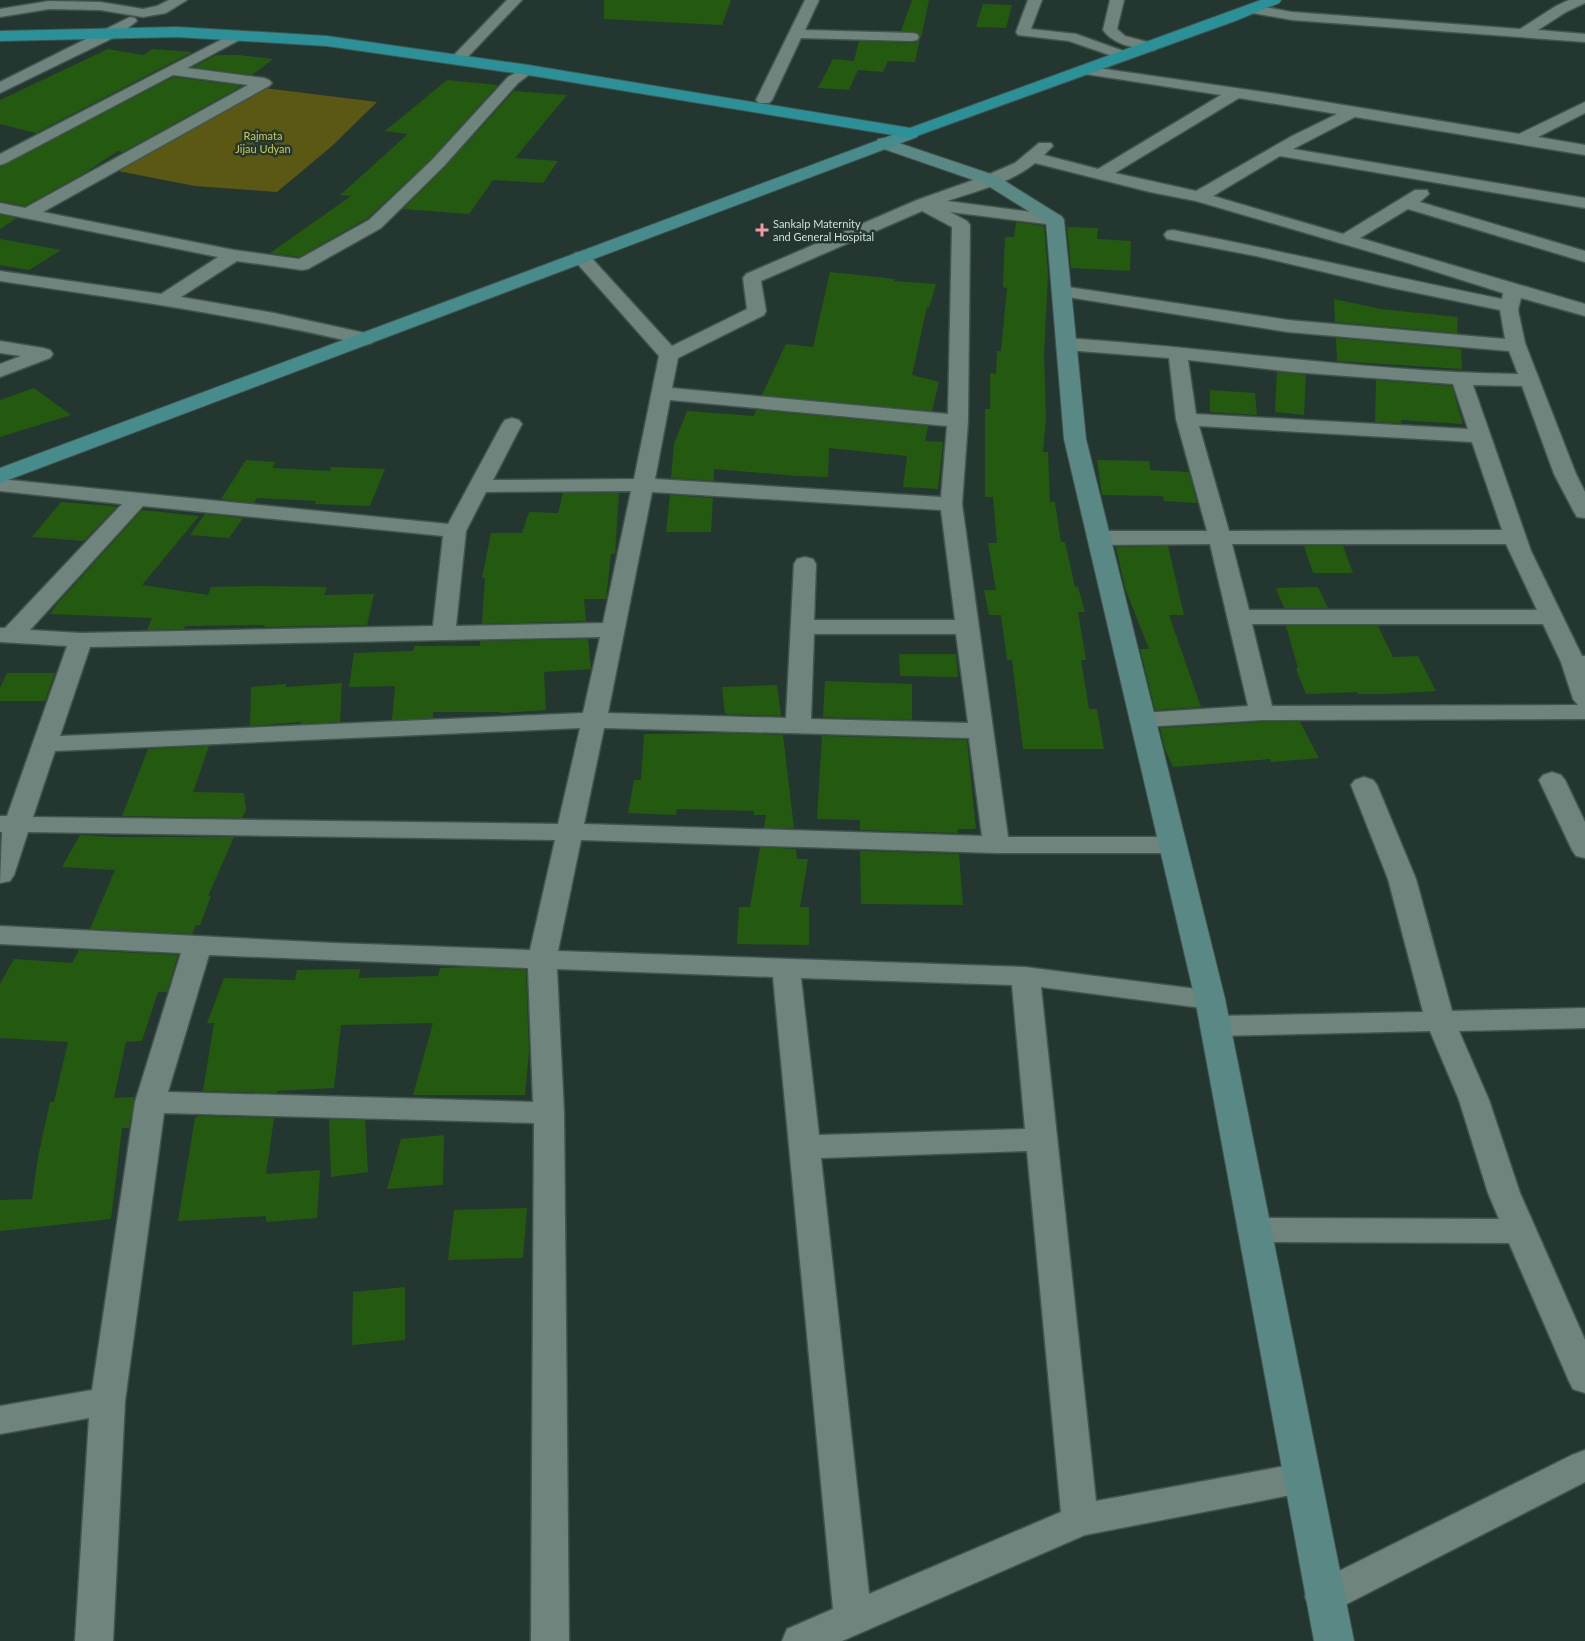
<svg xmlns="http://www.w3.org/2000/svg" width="1585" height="1641" font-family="Lato,sans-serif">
<rect width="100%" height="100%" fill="#233730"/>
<path fill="#5b5813" d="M264,88L377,102L332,146L277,192L195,186L118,171Z"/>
<path fill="#245a0f" d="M604,0H731L722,25L604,19Z
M912,0H929L921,38L917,32L901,31Z
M983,4L1012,5L1006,28L976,27Z
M920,38L915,62L888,61L883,72L858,70L849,90L818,88L833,59L854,61L859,41L912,43L917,42Z
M108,49L143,55L152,49L192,52L36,133L0,124V100Z
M216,55H238L273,59L252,75L193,67Z
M173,77L242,86L123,152L118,151L83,174L25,206L0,201V167Z
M447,80L498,85L431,159L368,218L299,257L270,253L351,196L340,195L408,134L385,131Z
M514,91L567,95L515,158L558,161L543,183L493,180L469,214L403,209L445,167Z
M0,215L17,218L0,229Z
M1016,222L1044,226L1048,273L1044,355L1046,418L1043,452H1048L1050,502H1055L1061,542H1065L1075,587H1078L1085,612H1078L1086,660H1081L1089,709H1097L1104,749H1023L1012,660H1007L1001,615H989L984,590H996L988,543H997L993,497H985V409H990V373L996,374L997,351H1001L1007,288L1003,287L1005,237H1014Z
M1067,227L1098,228L1097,239L1131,241L1130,271L1071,268Z
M0,239L61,250L29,270L0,265Z
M830,272L895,279L894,281L936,284L929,308L927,307L912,375L939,382L932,411L762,395L786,344L813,347Z
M1334,299L1380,309L1458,317L1457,333L1335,322Z
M1336,338L1461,349L1462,369L1337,361Z
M1277,372L1306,375L1304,415L1275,412Z
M1376,380L1452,386L1463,424L1401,420V423L1375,422Z
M34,388L71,415L0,437V400Z
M1210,390L1255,393L1257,415L1210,412Z
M756,410L928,426L925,441L943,442L938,489L903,487L907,456L829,448L828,477L798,476L714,469V481L671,478L674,444L687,411L754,416Z
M246,460L276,462L272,468L330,471L331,467L385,469L370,506L315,504L316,501L257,498L254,503L221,499Z
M1097,460L1149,461L1150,470L1189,472L1197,503L1164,501L1163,496L1102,495Z
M563,493H619L615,554H611L606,599H584L586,621L482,624L485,578H482L491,533H522L529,512L558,513Z
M670,495L713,498L711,532H666Z
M61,502L112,506L117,507L84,541L32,537Z
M142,510L199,516L142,585L208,595L211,587L258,586L327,587L324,595L374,594L367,625L264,627L265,625L185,626L184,629L147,630L152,618L50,614L56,605Z
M205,514L243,518L229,538L190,535Z
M1168,546L1184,615H1169L1201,707L1155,710L1140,649H1149L1125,588L1116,547Z
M1304,546H1343L1353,573H1313Z
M1318,587L1328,608H1284L1276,588Z
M1286,626H1378L1393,657L1418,656L1436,691L1386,694H1358L1357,692L1306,694L1296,669L1298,668Z
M588,639L591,669L544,672L546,710L501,713V712H433V718L392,720L395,686L349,687L354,653L413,651L415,646H480V641Z
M899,654H956L958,677L900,676Z
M7,673H55L45,701H0V688Z
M825,681L912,684V720L823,717Z
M342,683L340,722L301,724V722L250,726L251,687L286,684V687Z
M777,685L781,716L725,714L722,687Z
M1262,722H1300L1319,758L1271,762L1270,759L1173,767L1164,747L1160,728Z
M726,733L783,735L794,828H764L766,815H754V811L677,809L676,815L628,813L634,780H641L644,734Z
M822,736L967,740L976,829H957L958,833L860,830V820L817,819Z
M209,746L193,792L244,793L246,810L242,818L122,816L148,749Z
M80,835L114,837H234L208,896H211L200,925H196L192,934L90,929L115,870L62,867Z
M760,847L796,849L797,859H808L800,907H809V945L737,944L739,907H750Z
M860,851L959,854L963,905L861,904Z
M79,950L178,955L167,992H158L142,1041L126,1042L114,1098L135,1097L129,1128H122L111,1219L0,1231V1200L32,1199L38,1157L50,1102H54L68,1042L0,1038V984L14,959L72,963Z
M470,967L526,970L529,1051L525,1095H413L433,1023L341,1025L334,1088L277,1091V1093L203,1091L214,1023H207L224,978L295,980L297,970L360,969L359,978L438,976L440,968Z
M199,1116L274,1118L266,1174L320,1170L317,1218L266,1222V1216L178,1221L195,1118Z
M329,1119L365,1120L368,1172L331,1177Z
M444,1135L443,1185L387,1189L401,1139Z
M527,1208L523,1258L448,1260L454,1210Z
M405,1287V1340L352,1345L353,1292Z"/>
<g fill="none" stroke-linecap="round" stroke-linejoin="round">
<g stroke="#43544e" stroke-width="3">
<path id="street" d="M169,0H187L166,13L143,17L100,10L49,9L0,17V9L49,1L100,2L143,9L157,6Z
M507,0H522L463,62H453L451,59L453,56Z
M805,0H819L805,30L912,33L917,34L919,37L917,40L912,41L801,38L772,100L769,103H759L756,100Z
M1028,0H1042L1031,29L1076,34L1129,53L1131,56L1129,59L1124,60L1069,41L1018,35L1016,32Z
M1110,0H1124L1117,29L1125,36L1155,44L1157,47L1155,50L1150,51C1133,47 1114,45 1103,30Z
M1569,0H1585V3L1566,12L1538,30L1585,34V42L1292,20L1253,13L1246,9L1253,5L1292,12L1520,29L1556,6Z
M130,17L135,18L137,21L119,35L0,93V82Z
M238,31L243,32L245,35L243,38L187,68L264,78L269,80L272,83L269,86L43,212L234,250L299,259L369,220L432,160L508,77L528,66L533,67L535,70L518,83L444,166L381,228L308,269L302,270L237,261L181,297L274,313L365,333L372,335L375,339L372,343L365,345C245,316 122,299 0,281V271L161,294L218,257L0,213V203L25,208L248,85L173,75L6,163L0,165V154Z
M1084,66L1277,94L1519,134L1585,102V113L1538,137L1585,145V155L1355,117L1293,149L1585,198V208L1280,156L1213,196L1343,234L1415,190H1427L1429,194L1420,202L1585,251V262L1408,209L1360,238L1585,304V316L1521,298L1518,310L1525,343L1576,474L1585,492V518L1577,517L1574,512L1554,474L1522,386L1473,385L1531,551L1582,656H1585V719L1262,720L1142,727L1133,725L1130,720L1133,715L1142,713L1248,706L1210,544L1099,545L1091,543L1088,538L1091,533L1099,531H1207L1176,419L1169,358L1066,350L1059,348L1056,344L1059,340L1066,338C1217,348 1366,372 1518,374L1509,351L1288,332L1061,296L1055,295L1052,291L1055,287L1061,286L1288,320L1505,339L1500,310L1388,287L1256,256L1167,239L1164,235L1167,231L1173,230C1283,251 1392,277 1502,299L1503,293L1405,262L1196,201L1150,192L1035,163C1011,183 976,191 947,201L1055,215L1061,216L1064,220L1061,224L1055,225L950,212L967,221L970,225L968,421L962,504L1008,837H1172L1181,839L1185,845L1181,851L1172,853H996L581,840L558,951L1025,967L1220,992L1224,999L1220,1006L1210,1009L1041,987L1096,1501L1301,1463L1314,1467L1319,1478L1314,1489L1301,1493L1085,1535L842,1641H782L787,1629L833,1609L773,977L557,969L564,1113L569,1641H531L534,1123L164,1113L125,1401L113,1641H75L89,1418L0,1434V1406L92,1390L135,1102L181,953L0,944V926L334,943L530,950L555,840L28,832L14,875L10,881L0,883L2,832H0V816H7L67,646L0,642V628H5L122,504L0,491V479L448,524L502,424L505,420L512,418L519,420L522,424L493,480L634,479L659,356L575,261L572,257L575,253L581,252L587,253L672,346L747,309L743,278L746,274L917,200L985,176L1015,163L1039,143H1051L1053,146L1044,155L1098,169L1221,95L1079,73L1077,70L1079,67ZM1239,98L1337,114L1292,136L1196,191L1115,173ZM922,211L952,227L948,414L672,388L678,358L764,315L766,311L761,281ZM1188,360L1293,372L1453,384L1468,429L1196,414ZM670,400L947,426L941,497L655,479ZM1199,426L1472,442L1502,530L1229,531ZM631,491L603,623L456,626L466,531L486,492ZM652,492L941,510L955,620H814L816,564L813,559L805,557L797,559L794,564L786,718L608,713ZM143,506L443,536L433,626L81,633L30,630ZM1232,544H1506L1537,610H1249ZM1252,624H1543L1561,662L1573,699L1578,705L1272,706ZM814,634H956L968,723L811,719ZM600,637L583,713L60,736L90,647ZM580,728L558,824L33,817L55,751ZM604,728L969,738L982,836L584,824ZM209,955L528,968L533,1102L168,1092ZM801,978L1012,985L1025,1129L819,1135ZM1027,1151L1061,1512L869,1594L821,1158Z
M0,341L43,348L50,350L53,354L50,358L0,377V364L21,356L0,353Z
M1552,772L1561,775L1565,780L1585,822V858L1576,856L1572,850L1539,780L1543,775Z
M1364,777L1373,780L1377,785L1416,879L1452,1011L1585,1008V1028L1459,1031L1489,1100L1520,1193L1585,1340V1393L1573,1389L1568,1379L1509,1243L1254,1242L1243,1239L1238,1230L1243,1221L1254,1218L1499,1219L1488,1193L1459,1100L1430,1031L1215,1036L1205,1033L1200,1026L1205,1019L1215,1016L1423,1012L1388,879L1351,785L1355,780Z
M1585,1450V1482L1337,1609L1324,1613L1311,1609L1305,1597L1311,1585L1572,1455Z"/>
</g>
<g stroke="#43544e" stroke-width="2">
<path id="secondary" d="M884,138L997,176L1061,216L1064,220L1086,439L1225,999L1354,1641H1314L1195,999L1064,439L1046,222L985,184L878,147L876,143L878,139Z"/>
</g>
<g stroke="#43544e" stroke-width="2">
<path id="primary" d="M911,128L917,129L919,133L917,137L0,483V468Z"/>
</g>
<g stroke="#43544e" stroke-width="2">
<path id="highway" d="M1261,0H1281L1279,3L1235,21L911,138L528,75L327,46L177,37L0,41V31L177,27L327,36L528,65L910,128Z"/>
</g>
<use href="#street" fill="#6e847c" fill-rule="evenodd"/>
<use href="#secondary" fill="#5a8884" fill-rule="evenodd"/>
<use href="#primary" fill="#468c8d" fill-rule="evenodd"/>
<use href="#highway" fill="#2b9198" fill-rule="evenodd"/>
</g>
<path fill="#f49aa6" stroke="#233730" stroke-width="2" d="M759.5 222.5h5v5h5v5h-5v5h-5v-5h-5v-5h5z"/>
<g text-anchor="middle" stroke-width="5" stroke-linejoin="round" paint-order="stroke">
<g font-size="11" fill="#cfc947" stroke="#233730">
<text x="263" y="140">Rajmata<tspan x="263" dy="13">Jijau Udyan</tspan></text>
</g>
<g font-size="11" fill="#d3dfda" stroke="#233730" text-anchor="start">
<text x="773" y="228">Sankalp Maternity<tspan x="773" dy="13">and General Hospital</tspan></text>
</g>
</g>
</svg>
